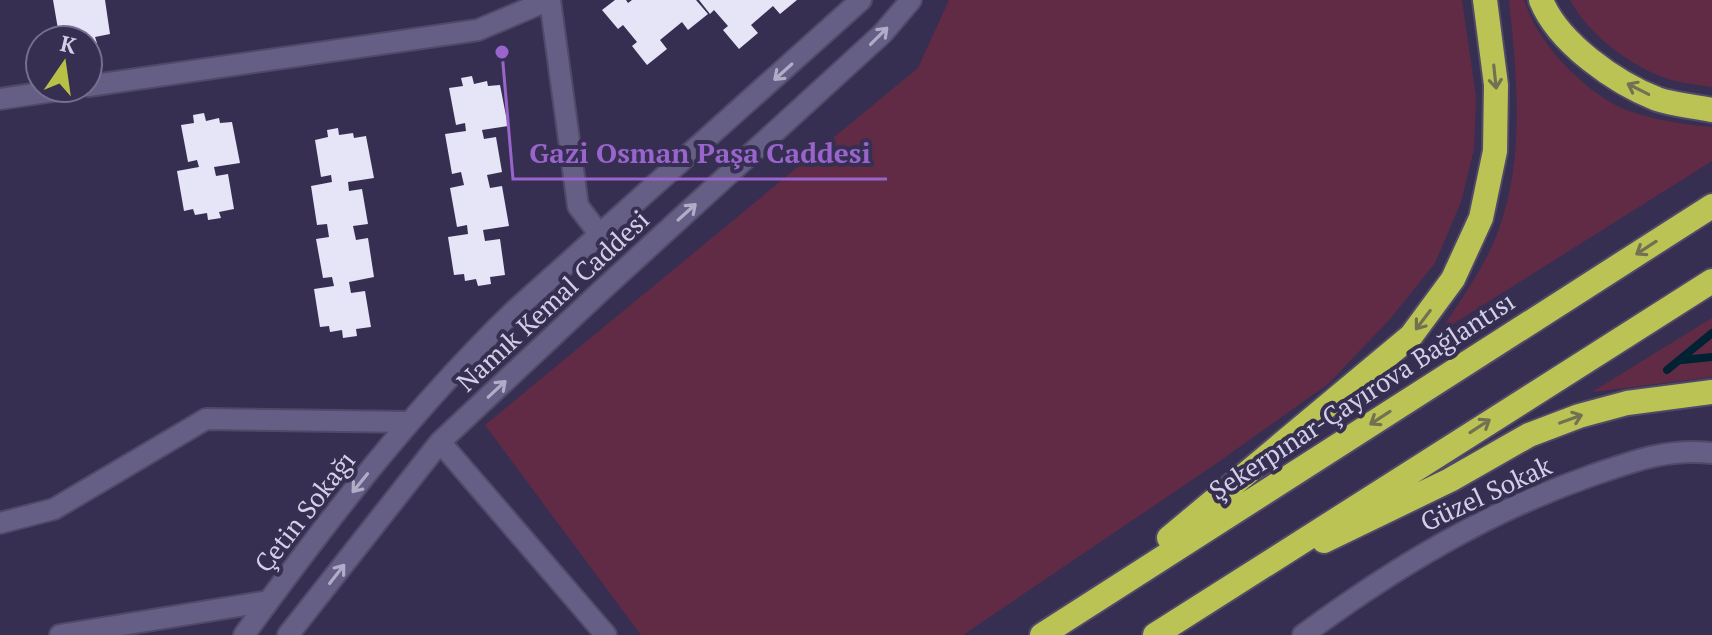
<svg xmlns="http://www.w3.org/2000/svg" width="1712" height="635" font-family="'PT Serif',serif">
<rect width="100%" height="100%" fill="#362f52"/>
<path fill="#622b45" d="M949,0H1462L1476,97L1474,149L1461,202L1435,263L1390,319L1328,384L1217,463L963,635H641L485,425L918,68Z
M1509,0H1524C1538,42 1573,79 1610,102C1634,117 1684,125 1712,127V161L1440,332C1460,301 1482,271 1496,237C1526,162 1517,78 1509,0Z
M1570,0H1712V87C1698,85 1682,83 1668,79C1630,66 1589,35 1570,0Z
M1712,318V377L1592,392Z"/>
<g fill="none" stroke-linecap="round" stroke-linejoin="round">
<path stroke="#002232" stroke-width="8" d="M1682,360L1712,357
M1667,370L1712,333"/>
</g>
<path fill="#e6e4f7" d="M53,0H105L110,34L95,37L97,43L88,45V40L82,38L70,40L69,34L59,35Z
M615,0H626L628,3L632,0H696L708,14L688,30L682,22L660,40L667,49L647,65L632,46L637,42L623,25L618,29L602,10Z
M699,0H797L780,14L773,6L751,25L758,33L739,49L723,30L728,26L714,10L710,14Z
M472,76L474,84L487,81L488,86L500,85L508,126L482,130L484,139L496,137L502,172L487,175L490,188L502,186L509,226L483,230L485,241L500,239L505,275L490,277L491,284L478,286L476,279L465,281L464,274L454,275L448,237L468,234L467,225L457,227L450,188L464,185L461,172L452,174L445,134L466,131L465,123L456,125L449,88L463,86L461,78Z
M204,113L206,121L219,118L220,123L232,122L240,163L214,167L216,176L228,174L234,209L219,212L221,218L208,220L207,213L195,215L193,209L184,211L177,171L199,167L197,160L188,162L181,125L194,123L193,115Z
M338,128L339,135L353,133L354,138L366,136L374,178L348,182L349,191L362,189L368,224L353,226L356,240L368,238L374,277L349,282L351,293L365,291L371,327L356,329L357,336L343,338L342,330L330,332L329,326L320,327L314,289L334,286L332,277L323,278L316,239L329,237L327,224L317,225L311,186L332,182L331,175L321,177L315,140L328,137L327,130Z"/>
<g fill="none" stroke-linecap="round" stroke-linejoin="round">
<g stroke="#504a68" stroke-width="24">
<path id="minor" d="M550,0L578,206L600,235
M88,86L478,30L549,0
M0,99L74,88
M440,442L606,635
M0,523L54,509L206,419L409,422
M60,635L269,601
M244,635C326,522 413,409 513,312L861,0
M288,635L440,442L602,290L883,33L911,0
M1303,635C1394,568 1486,512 1593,475C1634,461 1667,448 1712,453"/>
</g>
<g stroke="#504a68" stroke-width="28">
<path id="highway" d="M1541,0C1558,43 1616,83 1657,99C1674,105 1694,106 1712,110
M1169,538L1411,336L1453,279L1481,218L1495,151L1496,85L1485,0
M1324,541L1450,480L1529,435L1579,416L1627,403L1712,392
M1042,635L1712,206
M1155,635L1712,281"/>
</g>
<use href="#minor" stroke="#655e85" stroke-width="20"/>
<use href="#highway" stroke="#bcc355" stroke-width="24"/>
</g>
<defs><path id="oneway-shaft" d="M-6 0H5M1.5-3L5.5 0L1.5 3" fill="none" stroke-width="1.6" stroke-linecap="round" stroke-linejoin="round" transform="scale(2)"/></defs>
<g stroke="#b1adc9">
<use href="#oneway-shaft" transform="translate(879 36) rotate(-45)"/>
<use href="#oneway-shaft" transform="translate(783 72) rotate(138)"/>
<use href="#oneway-shaft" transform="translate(687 212) rotate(-42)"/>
<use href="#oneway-shaft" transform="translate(497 389) rotate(-43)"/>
<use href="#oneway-shaft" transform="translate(360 483) rotate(129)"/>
<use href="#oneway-shaft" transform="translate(337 574) rotate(-52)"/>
</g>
<g stroke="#727253">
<use href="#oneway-shaft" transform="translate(1495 77) rotate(84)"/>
<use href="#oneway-shaft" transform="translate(1638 89) rotate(-153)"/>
<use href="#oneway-shaft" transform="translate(1646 248) rotate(147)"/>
<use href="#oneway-shaft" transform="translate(1423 320) rotate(127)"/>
<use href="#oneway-shaft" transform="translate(1380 418) rotate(147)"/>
<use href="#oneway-shaft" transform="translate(1571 419) rotate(-20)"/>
<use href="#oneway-shaft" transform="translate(1480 426) rotate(-33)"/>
</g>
<g text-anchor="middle" stroke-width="8" stroke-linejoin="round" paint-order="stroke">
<g font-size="26" fill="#d2cfe6" stroke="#362f52">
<text transform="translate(553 301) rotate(-43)" y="9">Namık Kemal Caddesi</text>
<text transform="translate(1362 396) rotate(-33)" y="9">Şekerpınar-Çayırova Bağlantısı</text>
<text transform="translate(1486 494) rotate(-25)" y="9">Güzel Sokak</text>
<text transform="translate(305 512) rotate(-52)" y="9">Çetin Sokağı</text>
</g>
</g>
<path fill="none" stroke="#9965cd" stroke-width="3" d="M502 52L513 179H887"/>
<circle fill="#9965cd" stroke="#362f52" stroke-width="3" cx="502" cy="52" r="8"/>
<g font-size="28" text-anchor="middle" font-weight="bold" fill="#9965cd" stroke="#362f52" stroke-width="8" stroke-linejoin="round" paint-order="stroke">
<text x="700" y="163">Gazi Osman Paşa Caddesi</text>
</g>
<g transform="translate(64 64) rotate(13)"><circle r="38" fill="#362f52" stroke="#746f8d" stroke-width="2"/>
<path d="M0-6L14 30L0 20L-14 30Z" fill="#b9c046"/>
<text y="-12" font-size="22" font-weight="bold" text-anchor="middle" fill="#d2cfe6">K</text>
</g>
</svg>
